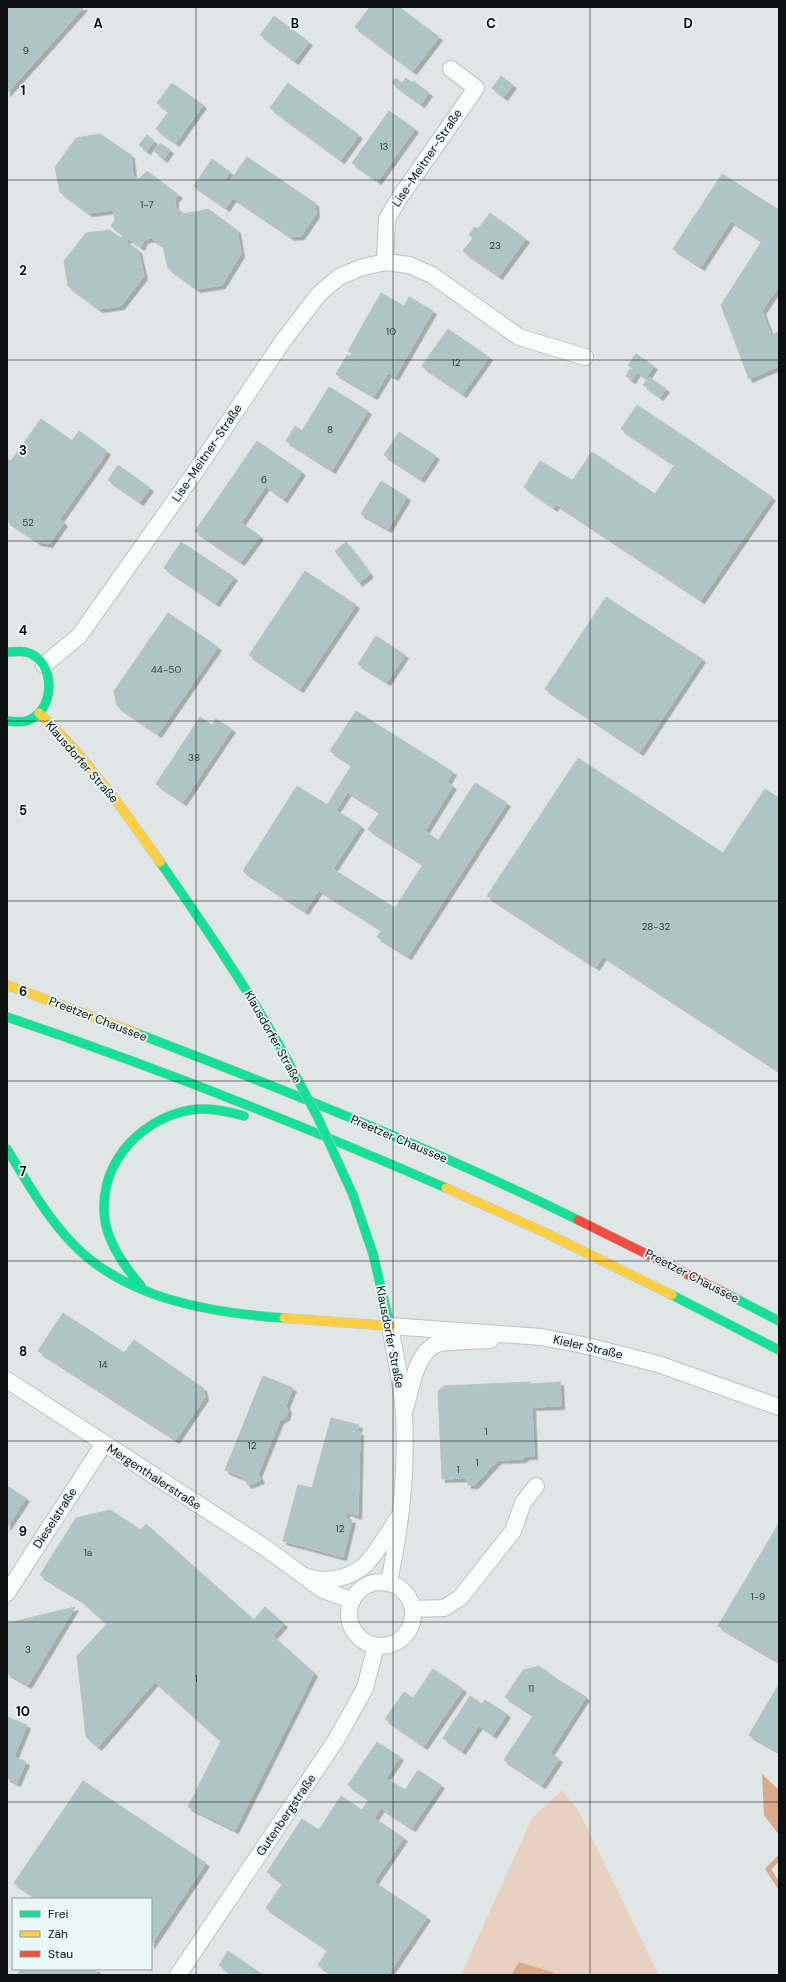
<svg xmlns="http://www.w3.org/2000/svg" width="786" height="1982" font-family="'DM Sans',sans-serif">
<defs>
<filter id="shadow"><feDropShadow dx="3.5" dy="3.5" stdDeviation="0" flood-color="#0004"/></filter>
</defs>
<rect width="100%" height="100%" fill="#e0e6e6"/>
<path fill="#e9d1c1" d="M562,1790L578,1810L659,1975H461L532,1818Z"/>
<path fill="#d8a98b" d="M762,1774L779,1790V1835L764,1815Z
M519,1962L555,1973L558,1975H511Z"/>
<g fill="none" stroke-linecap="round" stroke-linejoin="round">
<path stroke="#d8a98b" stroke-width="5" d="M779,1858L768,1869L779,1886"/>
</g>
<path fill="#adc5c4" stroke="#bcc1c1" filter="url(#shadow)" d="M7,7H84L7,93Z
M370,7H399L439,37L413,71L355,27Z
M274,16L309,42L295,61L260,35Z
M501,76L513,85L504,97L492,88Z
M396,78L402,83L406,78L411,82L404,92L392,83Z
M413,81L429,93L421,104L404,92Z
M172,83L203,105L176,143L156,129L169,111L157,103Z
M288,83L359,135L341,160L270,108Z
M389,111L415,129L378,181L352,163Z
M100,134L131,155L133,176L139,179L147,171L179,195L175,199V207L184,214L208,209L237,230L241,254L222,285L197,289L168,268L163,246L151,238L144,240L141,247L128,238L126,242L138,250L144,276L121,306L99,309L68,286L64,261L86,233L109,230L121,238L124,235L111,226L115,220L113,210L89,213L60,192L55,167L76,138Z
M147,135L154,141L147,151L139,145Z
M160,143L170,150L164,159L154,151Z
M247,157L315,203L316,214L301,236L291,237L223,191Z
M212,159L230,172L212,198L194,186Z
M722,174L779,210V286L762,311L771,335L779,332V366L749,379L721,305L762,241L731,221L701,267L673,249Z
M224,180L229,183L223,191L233,198L226,208L212,198Z
M490,213L526,239L499,276L463,251L473,238L469,235L475,227L478,229Z
M381,293L404,306L409,297L433,311L395,377L348,351Z
M448,329L489,357L463,394L422,366Z
M352,353L388,373L374,396L336,374L347,355L350,356Z
M636,354L654,366L646,378L628,365Z
M630,369L637,372L632,380L626,376Z
M649,377L666,389L660,397L643,385Z
M329,387L368,411L332,470L286,441L295,426L302,431Z
M637,405L691,441L675,465L621,429Z
M41,419L64,435L7,517V459L11,461Z
M79,431L107,451L101,461L72,441Z
M399,432L436,456L421,479L384,455Z
M64,435L101,461L55,526L18,501Z
M257,441L302,472L284,499L266,486L241,523L214,504Z
M691,441L772,497L701,600L556,504L592,452L655,494Z
M540,461L572,480L554,508L524,487Z
M118,465L150,488L140,502L108,480Z
M381,481L407,497L388,529L361,514Z
M18,501L55,526L60,519L64,523L49,544L38,542L7,521V517Z
M214,504L260,536L241,562L195,531Z
M181,542L234,577L216,603L164,568Z
M346,542L370,574L359,583L335,551Z
M305,571L356,605L300,689L249,655Z
M606,597L702,659L640,752L545,689Z
M168,613L218,647L158,734L117,706L114,691Z
M376,636L405,655L387,682L358,664Z
M356,711L453,772L447,782L453,786L425,831L438,840L423,864L368,829L380,812L348,792L336,810L327,805L352,765L330,751Z
M200,717L212,725L216,719L232,729L183,802L156,784Z
M578,758L723,853L739,828L779,854V1071L603,956L596,967L487,896Z
M475,783L507,803L408,956L377,937L382,930L319,890L305,911L243,871L297,786L361,826L333,869L395,908Z
M765,789L779,798V854L739,828Z
M63,1313L188,1394L164,1432L38,1351Z
M134,1340L203,1388L205,1397L176,1440L164,1432L188,1394L124,1353Z
M263,1376L293,1388L286,1405L288,1411L286,1417L280,1420L258,1474L261,1480L248,1485L244,1478L225,1470Z
M530,1382V1384L560,1382L561,1406L532,1407L534,1456H526L523,1459L498,1460L475,1485H468L467,1478L442,1479L438,1391L444,1386Z
M331,1418L359,1425L357,1432H360L358,1516L347,1512L345,1518L352,1520L343,1557L283,1541L298,1485L312,1488Z
M7,1486L26,1498L7,1527Z
M110,1510L141,1530L79,1599L40,1575L76,1518Z
M779,1523V1662L718,1626Z
M146,1524L254,1620L265,1607L284,1624L273,1636L314,1673L235,1830L188,1807L221,1741L155,1682L98,1747L86,1737L77,1656L107,1624L79,1599Z
M75,1607L28,1685L7,1673L8,1623Z
M539,1666L557,1679L533,1715L505,1697L523,1670Z
M433,1669L463,1689L443,1718L413,1698Z
M557,1679L586,1697L550,1753L559,1759L542,1785L504,1760Z
M779,1684V1752L749,1735Z
M404,1692L443,1718L424,1746L385,1719Z
M470,1696L482,1704L485,1700L507,1714L493,1735L479,1725L462,1751L443,1738Z
M7,1717L27,1725L14,1757L26,1762L17,1783L7,1778Z
M377,1742L400,1757L386,1778L405,1790L418,1770L441,1785L412,1828L381,1808L374,1818L362,1810L369,1799L348,1785Z
M83,1781L206,1863L151,1945V1899H38L14,1883Z
M341,1796L404,1838L374,1882L427,1917L388,1975H333L318,1965L328,1950L266,1908L283,1883L267,1872L302,1819L319,1830Z
M228,1951L263,1975H234L219,1965Z
M21,1969H74L83,1975H17Z
M74,1969H97L93,1975H83Z"/>
<g fill="none" stroke-linecap="round" stroke-linejoin="round">
<g stroke="#bec3c3" stroke-width="18">
<path id="street" d="M385,262L387,219L400,197L476,88L451,69
M44,665L79,636L193,475L283,341L319,294L339,277L360,268L385,262L409,265L432,275L519,337L585,357
M7,1380L267,1549L323,1590L351,1600
M406,1406C411,1387 417,1351 437,1344C446,1341 478,1341 490,1340
M308,1577C326,1584 351,1578 366,1564C378,1551 388,1533 398,1518
M349 1614a32 32 0 1 1 64 0a32 32 0 1 1-64 0Z
M389,1582C401,1527 407,1470 404,1413C402,1384 395,1355 390,1326L541,1337L583,1345L658,1364L779,1407
M7,1593L103,1445
M413,1609L444,1608L460,1598L513,1531L523,1503L536,1486
M178,1975L336,1740L365,1688L376,1646"/>
</g>
<g stroke="#bec3c3" stroke-width="10">
<path id="fast" d="M7,652C13,652 20,651 26,652C57,660 56,713 26,721C20,723 13,721 7,721
M160,862C203,924 246,986 283,1052
M7,1017C156,1067 302,1125 446,1188
M136,1033C285,1090 434,1149 578,1220
M7,1149C27,1182 46,1216 73,1244C126,1299 211,1313 284,1318
M353,1195L373,1254L390,1326
M141,1286C126,1268 112,1249 106,1226C94,1170 136,1120 190,1110C208,1107 226,1111 244,1116
M725,1293L779,1321
M672,1295L779,1350"/>
</g>
<g stroke="#bec3c3" stroke-width="10">
<path id="slow" d="M39,713C86,757 123,809 160,862
M7,985L136,1033
M446,1188L548,1234L672,1295
M284,1318L390,1326"/>
</g>
<g stroke="#bec3c3" stroke-width="10">
<path id="jam" d="M578,1220L725,1293"/>
</g>
<use href="#street" stroke="#fafbfb" stroke-width="16"/>
<use href="#fast" stroke="#16e098" stroke-width="9"/>
<use href="#slow" stroke="#ffcf43" stroke-width="9"/>
<use href="#jam" stroke="#f24e42" stroke-width="9"/>
<g stroke="#bec3c3" stroke-width="10" stroke-linecap="butt">
<path id="fast-bridge" d="M283,1052L317,1116L353,1195"/>
</g>
<use href="#fast-bridge" stroke="#16e098" stroke-width="9"/>
</g>
<path fill="none" stroke="#0c1010" stroke-width="1" stroke-opacity="0.55" d="M196,7V1975M393,7V1975M590,7V1975M7,180H779M7,360H779M7,541H779M7,721H779M7,901H779M7,1081H779M7,1261H779M7,1441H779M7,1622H779M7,1802H779"/>
<g text-anchor="middle" stroke-width="3.5" stroke-linejoin="round" paint-order="stroke">
<g font-size="10" fill="#343d3d">
<text x="26" y="54">9</text>
<text x="384" y="150">13</text>
<text x="147" y="208">1-7</text>
<text x="495" y="249">23</text>
<text x="391" y="335">10</text>
<text x="456" y="366">12</text>
<text x="330" y="433">8</text>
<text x="264" y="483">6</text>
<text x="28" y="526">52</text>
<text x="166" y="673">44-50</text>
<text x="194" y="761">38</text>
<text x="656" y="930">28-32</text>
<text x="103" y="1368">14</text>
<text x="486" y="1435">1</text>
<text x="252" y="1449">12</text>
<text x="477" y="1466">1</text>
<text x="458" y="1473">1</text>
<text x="340" y="1532">12</text>
<text x="88" y="1556">1a</text>
<text x="758" y="1600">1-9</text>
<text x="28" y="1653">3</text>
<text x="196" y="1682">1</text>
<text x="531" y="1692">11</text>
</g>
<g font-size="12" fill="#0c1010" stroke="#e9f7f6">
<text transform="translate(427 158) rotate(-56)" y="4">Lise-Meitner-Straße</text>
<text transform="translate(207 453) rotate(-56)" y="4">Lise-Meitner-Straße</text>
<text transform="translate(82 762) rotate(49)" y="4">Klausdorfer Straße</text>
<text transform="translate(98 1019) rotate(21)" y="4">Preetzer Chaussee</text>
<text transform="translate(273 1037) rotate(61)" y="4">Klausdorfer Straße</text>
<text transform="translate(399 1139) rotate(23)" y="4">Preetzer Chaussee</text>
<text transform="translate(692 1276) rotate(27)" y="4">Preetzer Chaussee</text>
<text transform="translate(390 1337) rotate(79)" y="4">Klausdorfer Straße</text>
<text transform="translate(588 1347) rotate(13)" y="4">Kieler Straße</text>
<text transform="translate(154 1477) rotate(33)" y="4">Mergenthalerstraße</text>
<text transform="translate(55 1518) rotate(-57)" y="4">Dieselstraße</text>
<text transform="translate(286 1815) rotate(-56)" y="4">Gutenbergstraße</text>
</g>
</g>
<g font-size="13" text-anchor="middle" font-weight="bold" fill="#0c1010" stroke="#e9f7f6" stroke-width="3.5" stroke-linejoin="round" paint-order="stroke">
<text x="98" y="28">A</text>
<text x="295" y="28">B</text>
<text x="491" y="28">C</text>
<text x="688" y="28">D</text>
<text x="23" y="95">1</text>
<text x="23" y="275">2</text>
<text x="23" y="455">3</text>
<text x="23" y="635">4</text>
<text x="23" y="815">5</text>
<text x="23" y="996">6</text>
<text x="23" y="1176">7</text>
<text x="23" y="1356">8</text>
<text x="23" y="1536">9</text>
<text x="23" y="1716">10</text>
</g>
<rect width="786" height="1982" fill="none" stroke="#0c1010" stroke-width="16"/>
<rect x="12" y="1898" width="140" height="72" fill="#e9f7f6" stroke="#919b9a"/>
<rect x="20" y="1911" width="20" height="6" fill="#16e098" stroke="#919b9a"/>
<text x="48" y="1918" font-size="12" fill="#0c1010">Frei</text>
<rect x="20" y="1931" width="20" height="6" fill="#ffcf43" stroke="#919b9a"/>
<text x="48" y="1938" font-size="12" fill="#0c1010">Zäh</text>
<rect x="20" y="1951" width="20" height="6" fill="#f24e42" stroke="#919b9a"/>
<text x="48" y="1958" font-size="12" fill="#0c1010">Stau</text>
</svg>
